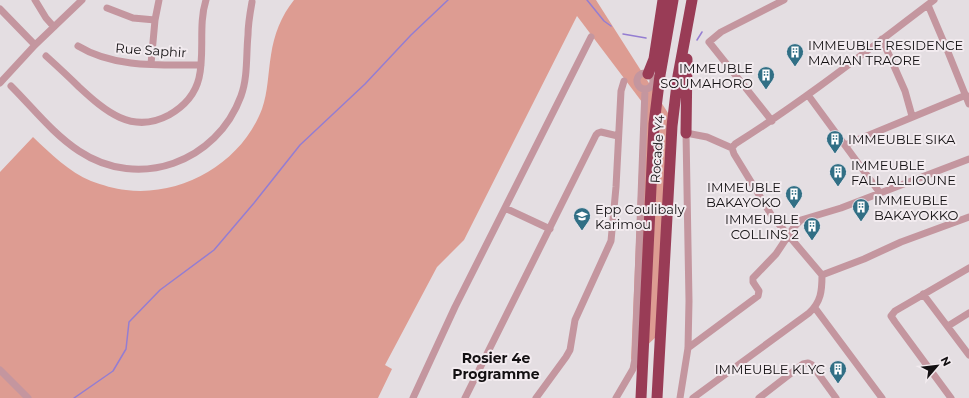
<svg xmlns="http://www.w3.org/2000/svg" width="969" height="398" font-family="Montserrat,sans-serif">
<rect width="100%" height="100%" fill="#e4dee2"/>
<path fill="#dd9c92" d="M294,0H596L675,124L656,337L631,360L642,102L577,16L464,240L437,267L385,365L392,369L378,398H0V172L33,137C51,154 69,172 91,181C102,185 115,189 126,190C183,197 242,162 262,109C268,92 268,73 271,55C274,35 281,16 294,0Z"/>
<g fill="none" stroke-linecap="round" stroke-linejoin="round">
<path stroke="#947dd2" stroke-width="1.5" d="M587,0L604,21L611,26
M623,34L646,38
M697,40L702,32
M74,398L113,371L126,349L129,322L160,290L214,250L254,203L300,145L365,84L411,35L448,0"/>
<path stroke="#c4969f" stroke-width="7" d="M35,0L46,18L54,27
M928,5L948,52L969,104
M107,8L133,18L155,20
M0,9L35,45
M882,39L905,91L912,116
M78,46C114,68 160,65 201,65
M46,56C57,66 68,76 79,87C105,111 132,135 169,115C183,107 195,95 199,78C205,53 198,25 206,0
M151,64L155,20L159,0
M637 81a8 8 0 1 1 16 0a8 8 0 1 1-16 0Z
M0,83L35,45L82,0
M11,86C33,108 53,134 79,151C139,191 217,162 241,96C248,77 246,55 248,35C248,24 250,13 252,2
M808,95L880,193
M772,121L709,42L721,32L784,0
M845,145L966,95
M505,208L550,229
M822,275L864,259L901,242L969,217
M923,294L969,355
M815,308L882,398
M948,326L969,313
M688,348L758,296L759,291L753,282V278L776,254L794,227L801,220L841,208L969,159
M0,370L28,398
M413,398L455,307L591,37
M465,398L596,135L598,133L601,132L618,136
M536,398L566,357L570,350L575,320L611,241L616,187L621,91L624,81
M616,398L633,369L635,359L645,89
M680,398L688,348L689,301L686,133L707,137L732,148
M693,398L809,313C821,302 822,291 822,275L772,216L734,154L732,148L735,144C805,100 869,49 934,0
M759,398L803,364L808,363L812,365L836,398
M951,398L895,322L891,316L895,311L969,268"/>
<path stroke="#993c56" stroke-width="11" d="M648,74L654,59L663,0
M686,133L687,59
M641,398L654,124L660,75L673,0
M657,398L672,126L678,76L692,0"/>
</g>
<defs>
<g id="building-pin" transform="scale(0.9)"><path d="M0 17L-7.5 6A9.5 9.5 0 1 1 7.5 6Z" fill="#316f85" stroke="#f2ebef"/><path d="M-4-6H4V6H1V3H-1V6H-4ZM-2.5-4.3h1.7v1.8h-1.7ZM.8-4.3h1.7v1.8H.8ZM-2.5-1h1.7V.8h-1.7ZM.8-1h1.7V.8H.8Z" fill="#fff"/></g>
<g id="school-pin" transform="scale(0.9)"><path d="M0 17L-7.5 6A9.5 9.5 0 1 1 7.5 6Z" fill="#316f85" stroke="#f2ebef"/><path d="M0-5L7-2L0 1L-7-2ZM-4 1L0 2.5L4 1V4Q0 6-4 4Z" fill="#fff"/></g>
</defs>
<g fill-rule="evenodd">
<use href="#building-pin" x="795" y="52"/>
<use href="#building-pin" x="766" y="75"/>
<use href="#building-pin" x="835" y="139"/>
<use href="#building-pin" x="838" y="172"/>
<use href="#building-pin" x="794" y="194"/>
<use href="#building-pin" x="861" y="207"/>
<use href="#school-pin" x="582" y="216"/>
<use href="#building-pin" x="812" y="226"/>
<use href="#building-pin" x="838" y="369"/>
</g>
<g text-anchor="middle" stroke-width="4" stroke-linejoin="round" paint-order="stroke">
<g font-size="13" fill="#131012" stroke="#f2ebef" text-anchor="start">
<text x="808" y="50">IMMEUBLE RESIDENCE<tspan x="808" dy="15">MAMAN TRAORE</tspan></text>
<text x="753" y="73" text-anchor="end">IMMEUBLE<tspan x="753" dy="15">SOUMAHORO</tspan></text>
<text x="848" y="144">IMMEUBLE SIKA</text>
<text x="851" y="170">IMMEUBLE<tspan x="851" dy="15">FALL ALLIOUNE</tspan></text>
<text x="781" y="192" text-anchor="end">IMMEUBLE<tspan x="781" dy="15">BAKAYOKO</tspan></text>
<text x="874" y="205">IMMEUBLE<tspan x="874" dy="15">BAKAYOKKO</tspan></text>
<text x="595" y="214">Epp Coulibaly<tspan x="595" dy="15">Karimou</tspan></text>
<text x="799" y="224" text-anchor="end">IMMEUBLE<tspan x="799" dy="15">COLLINS 2</tspan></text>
<text x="825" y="374" text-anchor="end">IMMEUBLE KLYC</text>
</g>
<g font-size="13" fill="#131012" stroke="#f2ebef">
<text transform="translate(151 50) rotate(4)" y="5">Rue Saphir</text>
<text transform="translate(657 149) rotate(-86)" y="5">Rocade Y4</text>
</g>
<g font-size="14" font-weight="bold" fill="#131012" stroke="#f2ebef">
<text x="496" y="363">Rosier 4e<tspan x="496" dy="16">Programme</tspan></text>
</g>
</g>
<g transform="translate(937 366) rotate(62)" stroke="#f2ebef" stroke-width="3" paint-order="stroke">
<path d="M0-3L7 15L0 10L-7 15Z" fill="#131012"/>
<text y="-6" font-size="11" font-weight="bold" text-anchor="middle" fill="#131012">N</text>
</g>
</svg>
